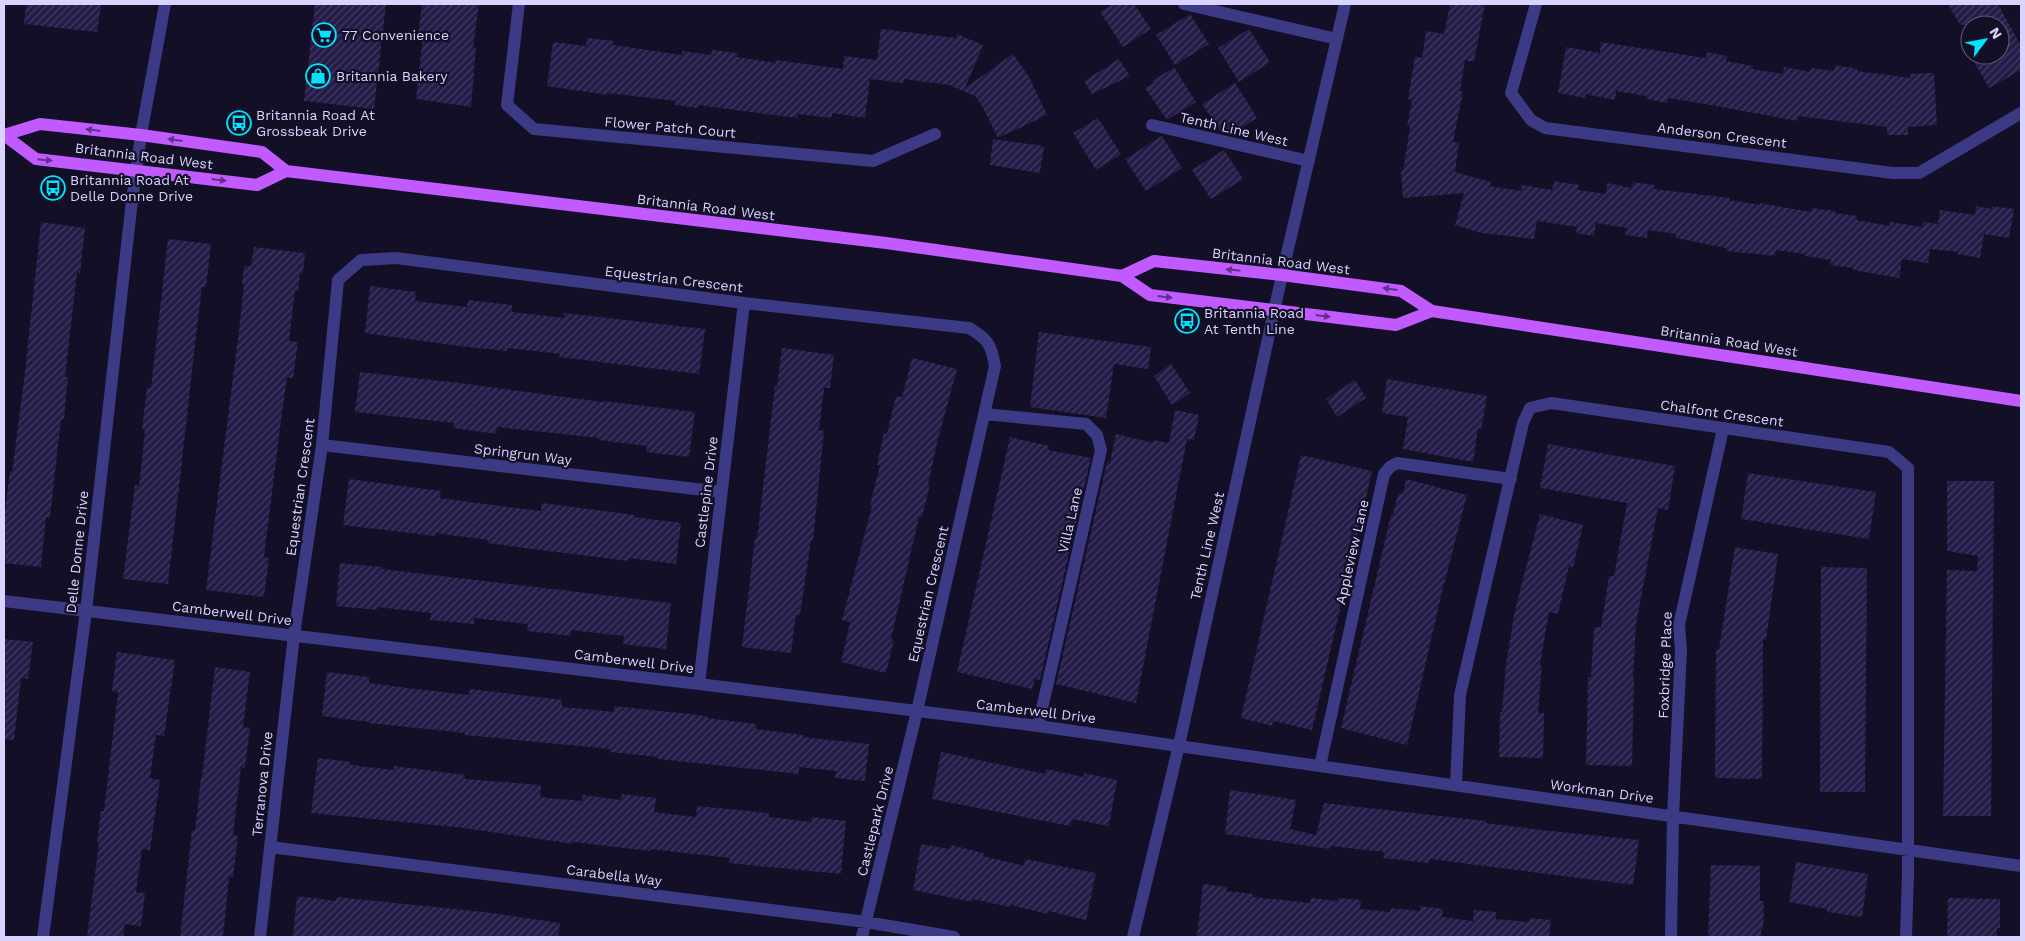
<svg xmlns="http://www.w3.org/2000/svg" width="2025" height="941" font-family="'Work Sans',sans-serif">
<defs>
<pattern id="building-hatch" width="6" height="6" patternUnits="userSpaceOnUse" patternTransform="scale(1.25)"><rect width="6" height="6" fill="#241b47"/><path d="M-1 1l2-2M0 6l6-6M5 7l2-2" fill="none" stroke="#433b63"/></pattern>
</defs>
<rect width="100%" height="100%" fill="#130f26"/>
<path fill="url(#building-hatch)" d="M26,4L101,5L97,32L24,24Z
M315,4H386L374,109L304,101Z
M422,4H479L473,47L476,48L471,107L416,99L423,36L418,35Z
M1113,4H1134L1151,29L1123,47L1100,12Z
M1450,4H1485L1474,62L1465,60L1460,91L1463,92L1453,142L1459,143L1455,172L1491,182L1490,186L1521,191L1522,185L1552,190L1554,181L1579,185L1578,190L1606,194L1607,183L1632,188L1633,182L1655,185L1654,189L1730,198L1729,200L1760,205V203L1811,212L1812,208L1835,211V213L1857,216L1856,220L1890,226V222L1922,227L1923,222L1938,224L1940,210L1975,215L1976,206L1992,209V206L2014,209L2009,238L1984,234L1980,258L1957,254L1958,252L1930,249L1928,263L1902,259L1899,278L1853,270L1854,268L1830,265L1831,260L1805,256V254L1776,250L1775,256L1726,251V248L1676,238V234L1648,230L1647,238L1625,235L1627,228L1596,223L1594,236L1576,233L1577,227L1537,221L1534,239L1482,233L1455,225L1464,193L1403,198L1401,171H1403L1410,127L1407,126L1412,100L1408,99L1415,56L1422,58L1426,31L1444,34Z
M1948,4H1998L2021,46V70L1989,88L1974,62L1987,55H2000V25H1960Z
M1190,14L1209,44L1175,65L1156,35Z
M881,29L956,38L957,34L983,45L965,88L1013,54L1029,77L1047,115L998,138L982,106L975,96L949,85L904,79L903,83L870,79L865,118L832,113V118L798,114L797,118L698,105V108L675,105L676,101L607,93V95L547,86L553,42L586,46L587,38L614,41L613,45L682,55V51L711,55L712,50L738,53L737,57L776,63V60L843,69L844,56L877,60Z
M1249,29L1270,62L1239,82L1218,48Z
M1601,42L1706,58L1707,52L1727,56L1726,61L1753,66L1752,69L1783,74L1784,67L1810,72L1811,68L1834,71L1835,65L1857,69V71L1911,78L1910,74L1934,73L1937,125L1908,127V135H1887V127L1798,116L1797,121L1694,102L1668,98L1667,103L1646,99L1647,96L1616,91L1615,100L1585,94V98L1558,93L1566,47L1600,53Z
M1119,59L1130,76L1092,94L1084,81Z
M1174,67L1196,102L1167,120L1145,88L1154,83L1152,81Z
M1235,83L1257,118L1230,135L1221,132L1202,104Z
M1098,118L1121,154L1096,170L1073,133Z
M1162,136L1182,168L1146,191L1125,159Z
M993,139L1044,146L1040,173L990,165Z
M1224,150L1243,179L1211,199L1192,170Z
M41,222L85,228L80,273L77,272L65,377H68L64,419H61L50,517H46L41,567L4,563L5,512L10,471L12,472L25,372Z
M168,239L211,244L206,287H202L196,336L168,584L123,579L135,485L139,486L145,430L142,429L147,387L151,388Z
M254,247L305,253L303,273H300L298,291L295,290L289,341L298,342L293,378L287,377L281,420L264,557L269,558L264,597L206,590L239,330L244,284H242L244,266H251Z
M370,286L416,292L415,301L467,307L468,300L512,305V312L564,318V313L705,329L699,374L559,357L560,354L507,348V351L459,346L365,333Z
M1039,332L1151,347L1148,369L1114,364L1106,418L1030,407Z
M782,348L834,355L830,388H824L819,430L824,431L813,540H811L800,615H796L791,653L742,647L755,538H757L775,386H777Z
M912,358L957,369L938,439L928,484L930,485L922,517H919L891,639L894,640L886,673L841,662L850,622L842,620L872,506L870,505L880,465H877L884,433L887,434L896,396L902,397Z
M1171,364L1190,393L1172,405L1154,376Z
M360,372L459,383L603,402L604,401L695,412L689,457L646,452L647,446L599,440V438L497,427L496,434L453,428L454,423L355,412Z
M1387,379L1487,396L1481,430L1478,429L1473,462L1403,449L1408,417L1382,413Z
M1355,380L1366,398L1337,417L1326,399Z
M1175,410L1199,415L1194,440L1187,439L1136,703L1056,684L1107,462H1110L1116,434L1153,443V440L1169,443Z
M1010,437L1049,446L1048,450L1091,458L1040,680L1035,679L1032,689L957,672Z
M1548,444L1675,466L1668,510L1658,508L1636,624L1633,678H1634L1632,766L1586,765L1588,677H1591L1594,627H1601L1609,576H1614L1627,503L1540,488Z
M1301,455L1372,471L1312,730L1273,721L1272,726L1241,718Z
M1748,473L1876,492L1869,539L1741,519Z
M349,479L441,491L440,498L493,505L541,511L542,503L635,515L634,517L681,523L676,564L629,558V561L532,549L488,543V540L435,533V536L343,525Z
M1406,479L1467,495L1441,596L1407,745L1341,728L1391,515H1393L1398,493L1403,494Z
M1947,481H1994L1991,816H1943L1947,570L1977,571L1978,556L1947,551Z
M1540,514L1583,525L1573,567L1569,566L1558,614L1549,612L1540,665H1542L1538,713H1544L1543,758L1499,757L1500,712H1502L1506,664L1515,610Z
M1735,547L1778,554L1766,640L1763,639L1762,779L1715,778L1716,649H1719Z
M340,563L382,567V569L671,603L666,649L623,644L624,636L571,630V636L527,631L528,624L474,618V624L430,620L431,613L377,607V610L336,606Z
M1821,567L1867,568L1865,792H1820Z
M4,639L33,642L28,679L21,678L14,740L4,739Z
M117,652L175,660L164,736L156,735L150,778L160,780L150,850L142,849L136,892L145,893L141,926L125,924L123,937H87L99,843H97L101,811H104L118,692L112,691Z
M215,667L250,672L243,727L250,728L245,768L241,767L233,835L238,836L233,877H229L223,937H180L192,830L195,831L201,777H202Z
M327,672L369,677V683L416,689L469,695L470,689L562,700V707L614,712V706L707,716V718L756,724V729L803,735V737L869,744L865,781L835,778L836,771L799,767V774L658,759V757L610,752V749L465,735V733L369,723V722L322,716Z
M941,752L1045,774L1046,769L1084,777V773L1117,780L1109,826L1072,819L1070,826L932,799Z
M318,758L351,762V765L394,770V766L465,775V779L541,785L540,797L582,801L583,795L621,800L622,794L656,798L654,812L696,817L697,806L769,813V817L811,822L812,817L846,821L841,874L729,863L730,858L650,849V851L573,842V844L464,828L311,813Z
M1230,790L1296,800L1290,829L1316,835L1324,803L1486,821V823L1542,830L1639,840L1633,885L1430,859L1429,863L1383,858L1384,852L1331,846L1330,849L1225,834Z
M921,844L950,849L951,845L984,853L983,856L1024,866L1025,859L1096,873L1086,920L1048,911V914L1011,905L1010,907L973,899V902L913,890Z
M1796,862L1868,874L1862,917L1827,912V909L1789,902Z
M1711,865L1760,866V901H1764L1763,929H1761V937H1708Z
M1203,884L1227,887L1226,891L1253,894V897L1310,903L1311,898L1338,901V898L1361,900L1360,909L1390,912L1391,908L1420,911V906L1443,909L1442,917L1473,921L1474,910L1496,912V919L1529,922V918L1551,920L1549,937H1211L1197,936Z
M297,896L336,901L337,897L375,901L484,912L560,923L558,937H293Z
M1948,898L2000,899V928H1997V937H1947Z"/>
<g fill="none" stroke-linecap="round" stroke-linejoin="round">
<path stroke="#3d3a85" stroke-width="12" d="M519,4L507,105L534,129L873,161L935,134
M1184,4L1337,39
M1536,4L1511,93L1531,120L1545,128L1893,173H1919L2021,113
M1152,125L1309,161
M984,414L1086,424L1097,435L1101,450L1038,726
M322,445L721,492
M4,601L699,684L1038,726L2021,866
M699,684L744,303
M1320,766L1384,474L1390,467L1397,463L1511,479
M1456,785L1460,695L1523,423L1530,408L1551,403L1889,452L1908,468V873L1906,937
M270,847L866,922L954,937
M43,937L86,611L131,209L141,135L165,4
M260,937L294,635L322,445L338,280L361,260L396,258L744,303L969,328C988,339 991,344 995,366L917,711L862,937
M1133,937L1179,745L1282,275L1345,4
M1671,937L1673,816L1681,650L1679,625L1723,429"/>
<path stroke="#c25bff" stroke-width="12" d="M4,135L36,159L257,185L286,171L886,243L1122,276L1150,295L1396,325L1432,311
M4,135L40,124L141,135L262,152L286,171
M1122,276L1154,261L1282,275L1401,291L1432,311L2021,401"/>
</g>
<defs><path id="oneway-solid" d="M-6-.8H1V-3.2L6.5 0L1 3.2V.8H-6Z" transform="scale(1.25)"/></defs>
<g fill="#623188">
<use href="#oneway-solid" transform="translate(93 130) rotate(-173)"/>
<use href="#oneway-solid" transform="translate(175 140) rotate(-172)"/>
<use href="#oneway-solid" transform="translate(45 160) rotate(6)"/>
<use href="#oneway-solid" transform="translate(219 180) rotate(7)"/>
<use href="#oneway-solid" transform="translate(1233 270) rotate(-174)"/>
<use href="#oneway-solid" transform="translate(1390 289) rotate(-172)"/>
<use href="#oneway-solid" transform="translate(1165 297) rotate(7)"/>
<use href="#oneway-solid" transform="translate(1323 316) rotate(7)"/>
</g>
<defs>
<g id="supermarket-ring" transform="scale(1.25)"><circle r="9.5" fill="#130f26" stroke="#00e5ff" stroke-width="1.5"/><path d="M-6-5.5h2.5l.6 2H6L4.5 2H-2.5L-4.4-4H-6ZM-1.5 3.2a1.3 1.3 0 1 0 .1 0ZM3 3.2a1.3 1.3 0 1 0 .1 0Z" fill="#00e5ff"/></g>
<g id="shop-ring" transform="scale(1.25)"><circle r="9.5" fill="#130f26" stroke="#00e5ff" stroke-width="1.5"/><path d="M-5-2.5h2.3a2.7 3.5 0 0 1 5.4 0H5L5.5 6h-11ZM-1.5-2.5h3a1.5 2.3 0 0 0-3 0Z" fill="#00e5ff"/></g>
<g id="bus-ring" transform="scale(1.25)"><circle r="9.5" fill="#130f26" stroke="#00e5ff" stroke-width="1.5"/><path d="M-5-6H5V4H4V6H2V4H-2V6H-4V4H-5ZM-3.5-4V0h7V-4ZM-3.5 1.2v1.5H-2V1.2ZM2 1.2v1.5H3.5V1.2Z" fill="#00e5ff"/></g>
</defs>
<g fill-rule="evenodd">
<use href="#supermarket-ring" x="324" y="35"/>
<use href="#shop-ring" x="318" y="76"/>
<use href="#bus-ring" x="239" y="123"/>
<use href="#bus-ring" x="53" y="188"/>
<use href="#bus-ring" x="1187" y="321"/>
</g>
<g text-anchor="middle" stroke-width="4.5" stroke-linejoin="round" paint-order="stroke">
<g font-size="14" fill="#d9d4ff" stroke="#130f26" text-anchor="start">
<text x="342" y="40">77 Convenience</text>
<text x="336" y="81">Britannia Bakery</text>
<text x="256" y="120">Britannia Road At<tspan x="256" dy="16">Grossbeak Drive</tspan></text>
<text x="70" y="185">Britannia Road At<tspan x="70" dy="16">Delle Donne Drive</tspan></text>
<text x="1204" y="318">Britannia Road<tspan x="1204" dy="16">At Tenth Line</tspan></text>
</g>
<g font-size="14" fill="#d9d4ff" stroke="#130f26">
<text transform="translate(670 127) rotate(5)" y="5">Flower Patch Court</text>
<text transform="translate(1234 129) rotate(13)" y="5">Tenth Line West</text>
<text transform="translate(1722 135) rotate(7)" y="5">Anderson Crescent</text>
<text transform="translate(144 156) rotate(7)" y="5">Britannia Road West</text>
<text transform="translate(706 207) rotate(7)" y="5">Britannia Road West</text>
<text transform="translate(1281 261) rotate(7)" y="5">Britannia Road West</text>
<text transform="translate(674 279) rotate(7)" y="5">Equestrian Crescent</text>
<text transform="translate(1729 341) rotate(9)" y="5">Britannia Road West</text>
<text transform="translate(1722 413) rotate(8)" y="5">Chalfont Crescent</text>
<text transform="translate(523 454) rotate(7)" y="5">Springrun Way</text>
<text transform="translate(300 487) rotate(-82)" y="5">Equestrian Crescent</text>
<text transform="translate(706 492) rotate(-83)" y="5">Castlepine Drive</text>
<text transform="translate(1070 520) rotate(-77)" y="5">Villa Lane</text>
<text transform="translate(1207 546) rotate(-77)" y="5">Tenth Line West</text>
<text transform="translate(77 552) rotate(-84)" y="5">Delle Donne Drive</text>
<text transform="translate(1352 552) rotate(-77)" y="5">Appleview Lane</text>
<text transform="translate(928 594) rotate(-77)" y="5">Equestrian Crescent</text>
<text transform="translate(232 613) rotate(7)" y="5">Camberwell Drive</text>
<text transform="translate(634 661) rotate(7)" y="5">Camberwell Drive</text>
<text transform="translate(1665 665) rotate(-88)" y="5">Foxbridge Place</text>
<text transform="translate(1036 711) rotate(7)" y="5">Camberwell Drive</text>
<text transform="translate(262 784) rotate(-84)" y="5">Terranova Drive</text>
<text transform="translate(1602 791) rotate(8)" y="5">Workman Drive</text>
<text transform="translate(875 821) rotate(-76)" y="5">Castlepark Drive</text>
<text transform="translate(614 875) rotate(7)" y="5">Carabella Way</text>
</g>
</g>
<rect width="2025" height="941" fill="none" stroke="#d9d4ff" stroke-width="10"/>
<g transform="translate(1985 40) rotate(58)"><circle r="24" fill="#130f26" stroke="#625e7d"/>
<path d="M0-4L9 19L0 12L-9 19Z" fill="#00e5ff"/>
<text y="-8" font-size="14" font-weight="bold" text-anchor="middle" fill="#d9d4ff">N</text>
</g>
</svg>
